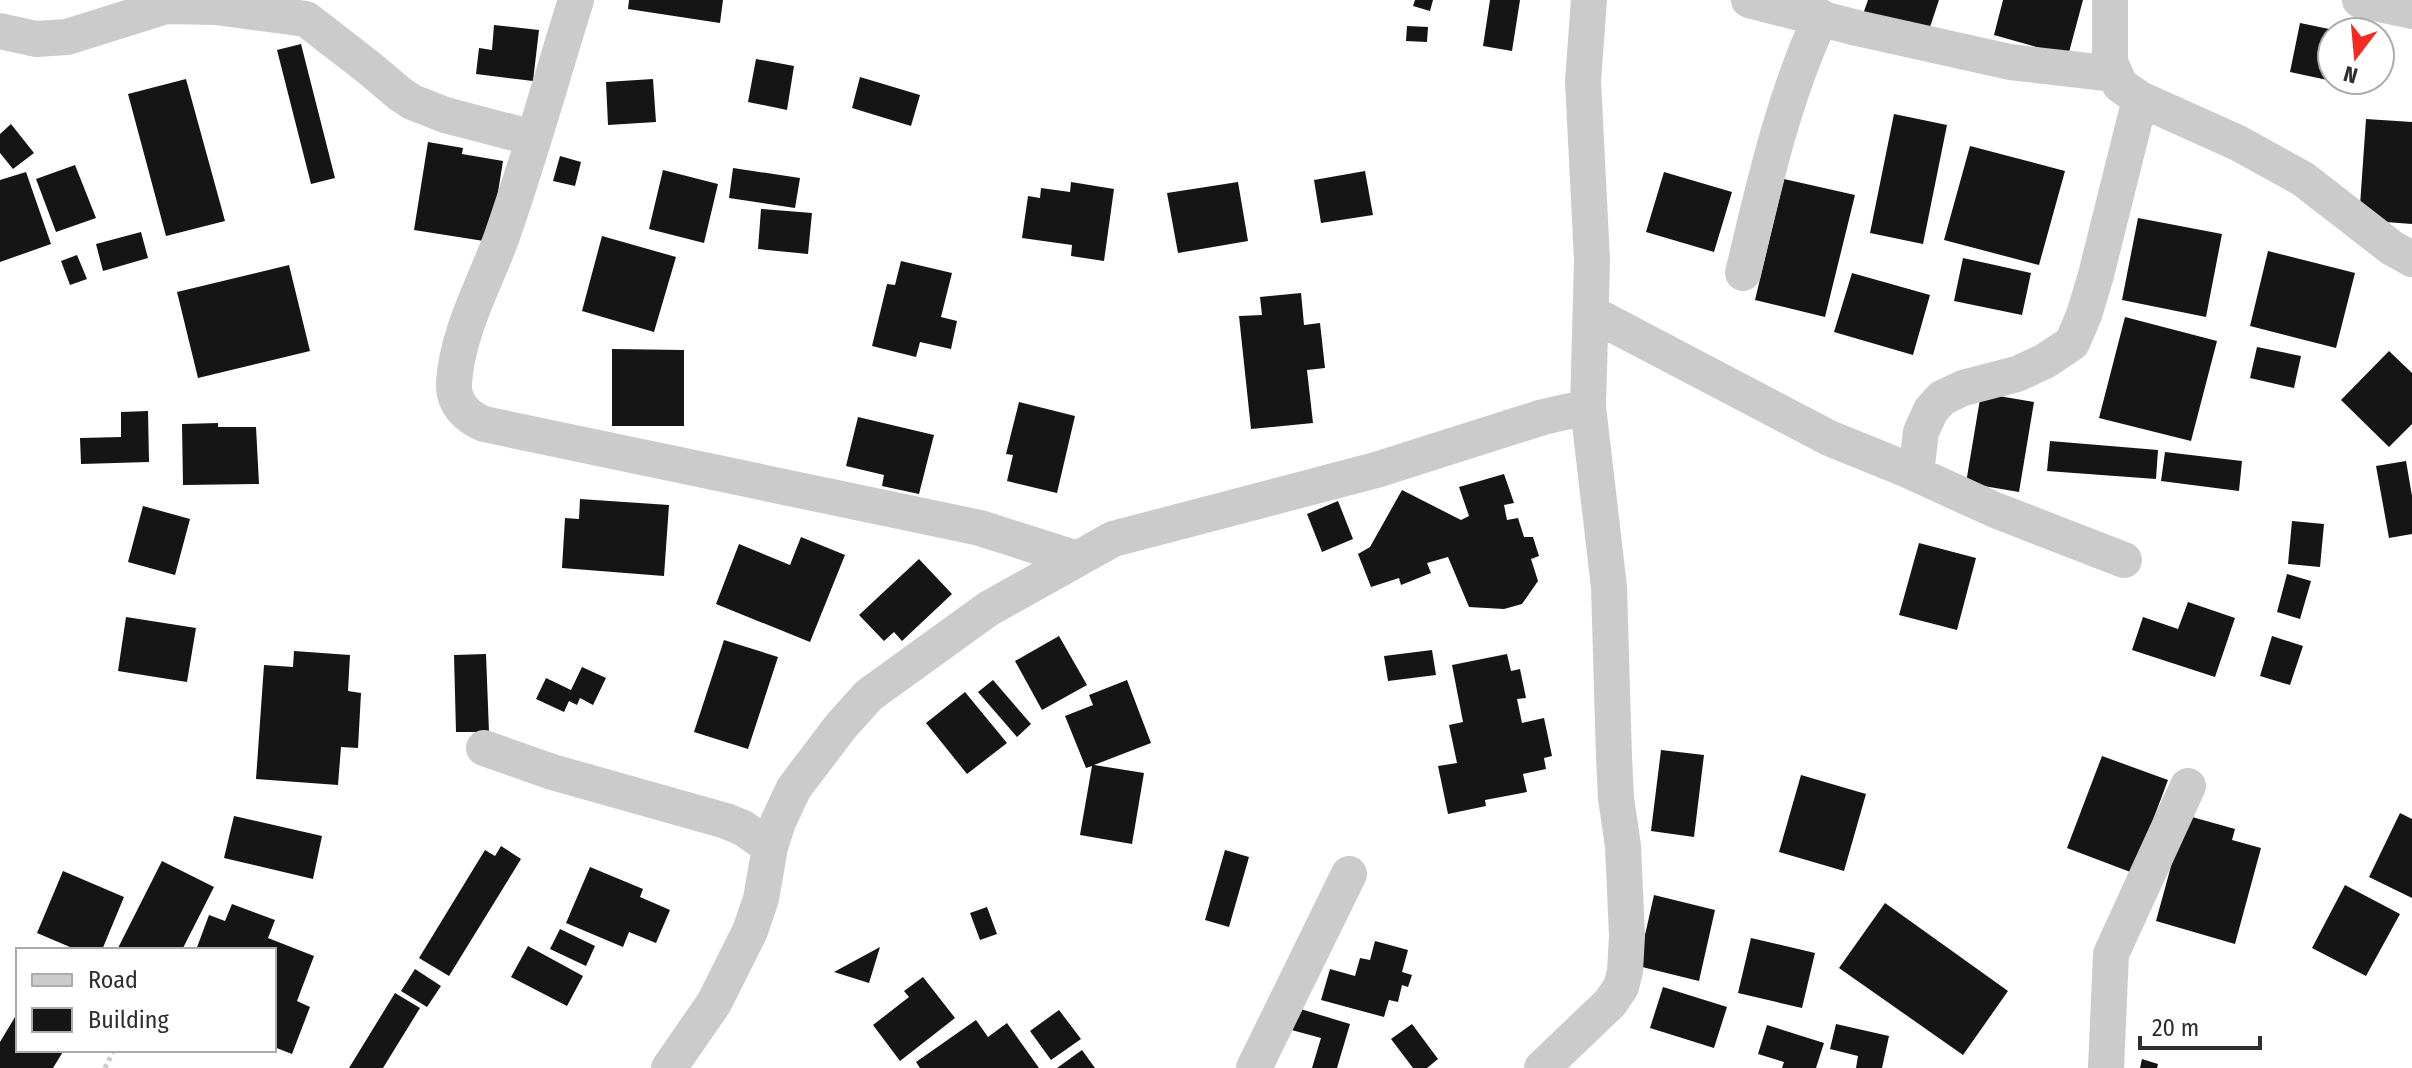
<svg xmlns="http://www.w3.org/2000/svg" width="2412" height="1068" font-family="'Fira Sans Condensed',sans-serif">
<rect width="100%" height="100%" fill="#fff"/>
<path fill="#151515" d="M629,0H723L720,23L628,9Z
M1415,0H1433L1430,11L1413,6Z
M1490,0H1520L1512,51L1483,46Z
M1868,0H1939L1928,33L1863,14Z
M2003,0H2083L2068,56L1994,35Z
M2300,23L2339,31L2332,32V81L2290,72Z
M494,25L539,30L533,81L476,74L479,48L492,50Z
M1407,26L1428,27L1427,42L1406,41Z
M301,44L335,178L311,184L277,50Z
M756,59L794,66L787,110L748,102Z
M860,77L920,95L911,126L852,108Z
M186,79L225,221L166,236L128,94Z
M653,79L656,122L608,125L606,82Z
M1894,114L1947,125L1923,244L1870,233Z
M2366,119L2412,122V224L2359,220Z
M11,124L34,153L13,169L0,153V134Z
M428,142L463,148L462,154L503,161L490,242L414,230Z
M1970,146L2065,171L2039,265L1944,240Z
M560,156L581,162L575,186L553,181Z
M75,165L96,218L56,232L36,179Z
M733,168L800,178L795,208L729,198Z
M663,170L718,184L704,243L649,229Z
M1365,171L1373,215L1321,223L1314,180Z
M26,172L51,244L0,262V180Z
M1664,172L1732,192L1714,252L1646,232Z
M1784,179L1855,195L1825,317L1755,300Z
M1071,182L1114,189L1104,261L1071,256L1072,245L1022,238L1028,196L1040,198L1041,188L1070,192Z
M1238,182L1248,241L1178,253L1167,193Z
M761,209L812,213L808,254L758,249Z
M2138,218L2222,234L2206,317L2122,300Z
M141,232L148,258L103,271L96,244Z
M602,236L676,257L654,332L582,311Z
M2268,251L2355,273L2336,348L2250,326Z
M77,255L87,279L70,285L61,261Z
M1963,258L2031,273L2022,315L1954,301Z
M901,261L952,273L941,317L957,321L951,349L920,342L916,357L872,346L887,284L895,285Z
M289,265L310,351L198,378L177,292Z
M1852,273L1930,295L1913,355L1834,332Z
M1301,293L1304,325L1320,323L1325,368L1307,370L1313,423L1251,429L1239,316L1262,315L1260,297Z
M2125,317L2217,341L2191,441L2099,418Z
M2257,347L2301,356L2294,388L2250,378Z
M612,349L684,350V426H612Z
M2389,351L2412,373V424L2389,447L2341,400Z
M1981,393L2034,402L2019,492L1966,483Z
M1019,402L1075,416L1057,493L1007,481L1013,455L1006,454Z
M148,411L149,462L81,464L80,438L121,437V412Z
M858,417L934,435L919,494L882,486L884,475L846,466Z
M218,423V427H256L259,484L183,485L182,424Z
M2050,441L2158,450L2156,479L2047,471Z
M2165,452L2242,461L2239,491L2161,481Z
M2406,461L2412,496V534L2389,538L2376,466Z
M1504,474L1514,503L1504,505L1507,520L1518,518L1524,537H1533L1539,556L1531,559L1538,581L1522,604L1504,609L1469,607L1448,557L1427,563L1431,573L1401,585L1399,578L1371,587L1358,554L1370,547L1402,490L1461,520L1469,516L1459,487Z
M580,499L669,505L664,576L562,568L565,518L579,519Z
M1338,501L1353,539L1322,552L1307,514Z
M143,506L190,519L175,575L128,562Z
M2292,521L2324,524L2320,567L2288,564Z
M801,537L845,555L810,642L716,604L739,544L790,565Z
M1919,543L1976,558L1957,630L1899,615Z
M919,559L952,594L902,641L894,632L884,641L859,615Z
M2287,574L2311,581L2300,619L2277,612Z
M2188,602L2235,618L2215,677L2132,650L2143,617L2178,629Z
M126,617L196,628L187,682L118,671Z
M1059,636L1087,685L1042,710L1015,661Z
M2272,636L2303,646L2290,685L2260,676Z
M724,640L778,657L748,749L694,732Z
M1432,650L1436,675L1388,681L1384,656Z
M294,651L350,655L348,691L361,693L358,748L341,747L338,785L256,779L264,665L293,667Z
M486,654L489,732H456L454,655Z
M1507,654L1511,671L1520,669L1526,698L1517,699L1522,723L1544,718L1552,756L1544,758L1546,769L1523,774L1527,792L1485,800L1486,806L1448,814L1438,766L1457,763L1449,725L1463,722L1452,665Z
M582,667L606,678L593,705L580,698L577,705L569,701L564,712L536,699L546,678L571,690Z
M993,680L1031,724L1017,737L978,692Z
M1127,680L1151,743L1094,765L1144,773L1132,844L1080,835L1092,766L1086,768L1065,716L1093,705L1089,695Z
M965,692L1007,743L967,774L926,723Z
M1661,750L1704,755L1694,837L1651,831Z
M2102,756L2168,780L2133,873L2067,848Z
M1801,775L1866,794L1844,871L1779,852Z
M2400,813L2412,819V898L2369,877Z
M2185,815L2235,829L2232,840L2261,848L2235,944L2156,921Z
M234,816L322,836L313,879L224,858Z
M501,846L521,859L449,976L419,958L485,850L495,856Z
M1225,850L1249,857L1229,927L1205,920Z
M162,861L214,887L182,950H117Z
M590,867L643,889L640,897L670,910L656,943L629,932L623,947L566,923Z
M63,871L124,897L102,950H77L37,933Z
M2345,885L2400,914L2366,976L2312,948Z
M1654,895L1715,910L1699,981L1638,966Z
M1885,903L2008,991L1963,1055L1839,968Z
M232,904L275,920L268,938L314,956L297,1001L310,1007L292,1054L274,1047V950H196L209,915L225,921Z
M987,907L997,934L980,940L970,913Z
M560,929L595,946L586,966L550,949Z
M1751,938L1815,953L1802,1008L1738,993Z
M1375,941L1408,950L1402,972L1412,975L1408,987L1402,985L1398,1002L1389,1000L1384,1017L1321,1000L1330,969L1355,976L1360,958L1370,960Z
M528,946L583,976L567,1006L511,977Z
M880,947L869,983L834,972Z
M415,969L441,986L427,1007L401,991Z
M923,977L955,1018L900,1061L873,1025L909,997L904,991Z
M1663,987L1727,1007L1714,1048L1650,1028Z
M395,993L420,1008L383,1068H349Z
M1294,1007L1350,1024L1337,1068H1312L1321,1038L1288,1029Z
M1059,1010L1081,1039L1051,1060L1030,1031Z
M18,1012V1050H64L53,1068H0V1042Z
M976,1020L988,1037L1007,1023L1039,1068H920L916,1062Z
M1412,1024L1438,1059L1427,1068H1413L1391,1039Z
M1836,1024L1889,1036L1882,1068H1856L1858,1056L1830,1049Z
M1767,1025L1824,1043L1816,1068H1782L1784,1062L1758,1054Z
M1082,1050L1095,1068H1057Z
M2142,1059L2158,1064L2157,1068H2140Z"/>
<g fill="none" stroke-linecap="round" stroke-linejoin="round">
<path stroke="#cbcbcb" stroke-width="5" stroke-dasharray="4 4" stroke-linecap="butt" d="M105,1068L114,1050"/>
<path stroke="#cbcbcb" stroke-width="36" d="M576,0C551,80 529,160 501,239C484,285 457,333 454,383C453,404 467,417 484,424L980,528L1077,559
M1749,0L1857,28L2010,62L2115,74
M2110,0V62L2120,85L2140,99L2238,143L2303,179L2392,248L2412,259
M2360,0L2412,11
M0,31L36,39L67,37L166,6L215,7L306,19L368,67L400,94L412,102L445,115L533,138
M1743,273C1764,186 1783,98 1821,17
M1591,313L1829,438L1903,468L1995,510L2124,560
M1916,473L1921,432L1931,410L1942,398L1963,388L2017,374L2045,361L2072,343L2084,315L2096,275L2140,99
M484,748L552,772L726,821L743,828L770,847
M669,1068L714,1003L750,931L761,899L770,847L778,822L794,788L841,726L869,695L988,609L1113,539L1376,470L1543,417L1588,407
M1254,1068L1349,874
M1542,1068L1610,1003L1621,987L1625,971L1627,936L1623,846L1616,798L1614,757L1609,587L1588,407L1592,260L1583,81L1589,0
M2106,1068L2111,954L2188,786"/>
</g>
<rect x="16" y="948" width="260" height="104" fill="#ffffff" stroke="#ababab" stroke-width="2"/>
<rect x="32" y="974" width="40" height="12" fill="#cbcbcb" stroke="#ababab" stroke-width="2"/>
<text x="88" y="988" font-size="24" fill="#2e2e2e">Road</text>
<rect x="32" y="1008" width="40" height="24" fill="#151515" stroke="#ababab" stroke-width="2"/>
<text x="88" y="1028" font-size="24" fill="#2e2e2e">Building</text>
<g transform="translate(2356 56) rotate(196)"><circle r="38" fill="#ffffff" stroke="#ababab" stroke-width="2"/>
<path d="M0-6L14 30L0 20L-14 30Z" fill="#f42b21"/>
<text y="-12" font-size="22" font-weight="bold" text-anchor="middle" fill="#2e2e2e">N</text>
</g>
<path d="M2140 1036v12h120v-12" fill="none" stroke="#2e2e2e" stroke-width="4"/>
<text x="2152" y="1036" font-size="24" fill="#2e2e2e" stroke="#ffffff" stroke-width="6" paint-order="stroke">20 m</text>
</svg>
